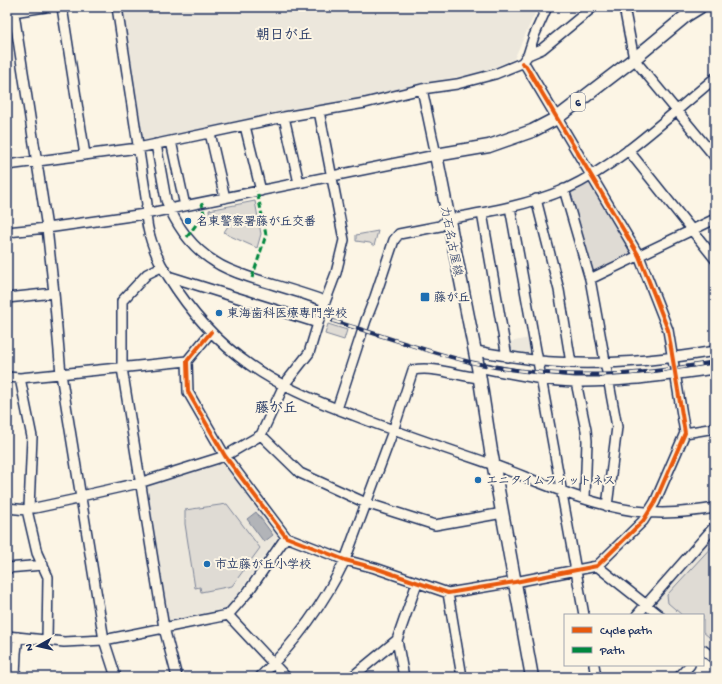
<svg xmlns="http://www.w3.org/2000/svg" width="722" height="684" font-family="'Gochi Hand','Klee One',sans-serif">
<rect width="100%" height="100%" fill="#fcf5e5"/>
<filter id="ink" filterUnits="userSpaceOnUse"><feTurbulence type="fractalNoise" baseFrequency=".025" numOctaves="2"/><feDisplacementMap in="SourceGraphic" scale="8" xChannelSelector="R" yChannelSelector="G"/><feConvolveMatrix kernelMatrix="1 2 1 2 8 2 1 2 1" color-interpolation-filters="sRGB"/></filter>
<g filter="url(#ink)">
<path fill="#ece7dc" d="M121,7H538L514,59L482,72L441,80L440,83L140,144Z
M530,338L532,352L530,355L512,354L509,342Z
M222,463L226,465L253,504L277,535V538L235,598L227,608L168,621L166,620L143,489L146,485Z
M715,532V652L703,643V615H666L655,606L654,601Z"/>
<path fill="#dfdbd4" stroke="#7d8599" d="M589,181L593,183L633,253L632,257L594,274L591,272L570,194L571,191L580,188Z
M255,201L261,234L257,248L228,235L224,232L228,226L221,221L219,223L210,217L209,210Z
M378,231L374,246L370,243L356,241V235Z
M328,324L347,330L344,340L325,334Z
M227,504L260,548L232,586L201,592L200,587L195,588L185,524V510Z
M715,543V642L703,632V615H682L668,603L667,595Z"/>
<path fill="#b2b4b8" stroke="#767f94" d="M256,512L273,535L264,542L247,519Z"/>
<g fill="none" stroke-linecap="round" stroke-linejoin="round">
<g stroke="#1b2f5e" stroke-width="12">
<path id="minor" d="M13,7L47,228L54,293L61,374L104,640L116,677
M62,7L85,155
M117,7L147,204C143,226 156,258 168,276C189,310 217,342 250,365C281,387 317,402 353,415C399,433 447,449 494,465C540,482 586,504 635,511C663,515 688,512 715,508
M624,7L634,59L715,157
M7,13L45,7
M528,55L542,49L593,7
M284,117L299,183
M245,126L261,191
M210,133L225,198
M171,141L185,206
M156,144L166,200C176,225 192,248 215,262C225,269 237,273 249,277C274,285 300,292 325,301
M628,150L715,259
M7,165L138,148L284,117L365,103L422,89L457,84L495,74L522,63L528,55L534,36L547,7
M564,189L590,279L617,427L607,506
M536,199L559,290L571,363
M510,207L584,615
M482,213L507,357
M7,232L47,228L145,214L436,155L422,89
M161,267L147,274L122,301V368L164,628L177,677
M168,276L318,323
M590,279L715,219
M7,298L54,293
M211,332L187,361L188,392L225,456L286,537L345,560L375,568L448,593L515,582L597,566L643,521L655,502L685,433L668,330L639,256L526,66L522,63
M475,351C501,355 527,360 553,362C608,366 662,360 715,351
M478,367C509,373 544,381 575,382C622,383 669,375 715,369
M7,377L20,378L187,361
M20,378L32,437L29,508L27,510L37,553L48,577L47,640
M576,382L586,430L587,441L585,498
M337,409L366,320L375,297L394,240L399,234L440,226L448,219C488,212 529,205 566,189C620,164 669,116 715,78
M685,433L715,428
M261,435L300,473L366,503L435,525L503,513
M81,496L139,483L225,456L261,435L284,385L309,353L322,310L336,273L344,240L319,111
M7,508L27,510
M29,508H35L82,498
M597,566L659,615
M7,568L43,565
M448,593L462,677
M228,615L286,677
M637,615L715,526
M7,636L64,642L104,640L228,615L248,592L286,537
M703,650L715,659
M594,665L596,677
M15,677L16,653L18,637
M260,677C295,643 324,604 345,560L393,431L413,370C436,366 457,376 480,378
M352,677L397,640
M404,677L397,640L417,583
M679,677L690,665"/>
</g>
<g stroke="#1b2f5e" stroke-width="15">
<path id="major" d="M532,677L491,451L478,367L436,155L489,146L532,131L557,118L634,59L687,15L700,7"/>
</g>
<use href="#minor" stroke="#fcf5e5" stroke-width="9"/>
<use href="#major" stroke="#fcf5e5" stroke-width="12"/>
<g stroke="#1b2f5e" stroke-width="4">
<path id="rail" d="M333,321C379,334 424,351 470,362C518,373 569,376 618,374C651,373 683,367 715,362"/>
</g>
<use href="#rail" stroke="#fcf5e5" stroke-width="2.5" stroke-dasharray="8" stroke-linecap="butt"/>
<path stroke="#00873e" stroke-width="3" stroke-dasharray="6 3" stroke-linecap="butt" d="M187,237L204,214L202,203
M252,278L266,235L257,191"/>
<g stroke="#fcf5e5" stroke-width="6">
<path id="cycleway" d="M211,332L187,361L188,392L225,456L286,537L345,560L375,568L448,593L515,582L597,566L643,521L655,502L685,433L668,330L639,256L526,66L522,63"/>
</g>
<use href="#cycleway" stroke="#e8590c" stroke-width="4"/>
</g>
</g>
<g fill="#1f6fb2" stroke="#fcf5e5" stroke-width="1.5">
<circle cx="188" cy="221" r="4"/>
<rect x="420" y="292" width="10" height="10" rx="2"/>
<circle cx="219" cy="313" r="4"/>
<circle cx="478" cy="480" r="4"/>
<circle cx="207" cy="564" r="4"/>
</g>
<g text-anchor="middle" stroke-width="4" stroke-linejoin="round" paint-order="stroke">
<rect fill="#fcf5e5" stroke="#5e6a86" stroke-width="1" x="571" y="93" width="14" height="18" rx="3"/>
<g font-size="11" font-weight="bold" fill="#1b2f5e">
<text x="578" y="106">6</text>
</g>
<g font-size="12" font-weight="bold" fill="#1b2f5e" stroke="#fcf5e5" text-anchor="start">
<text x="196" y="225">名東警察署藤が丘交番</text>
<text x="434" y="301">藤が丘</text>
<text x="227" y="317">東海歯科医療専門学校</text>
<text x="486" y="484">エニタイムフィットネス</text>
<text x="215" y="568">市立藤が丘小学校</text>
</g>
<g font-size="12" fill="#1b2f5e" stroke="#fcf5e5">
<text transform="translate(452 241) rotate(79)" y="4">力石名古屋線</text>
</g>
<g font-size="14" font-weight="bold" fill="#1b2f5e" stroke="#fcf5e5">
<text x="284" y="39">朝日が丘</text>
<text x="276" y="412">藤が丘</text>
</g>
</g>
<rect width="722" height="684" fill="none" stroke="#fcf5e5" stroke-width="24"/>
<rect x="12" y="12" width="698" height="660" fill="none" stroke="#1b2f5e" stroke-width="1.5" filter="url(#ink)"/>
<rect x="564" y="614" width="140" height="52" fill="#fcf5e5" stroke="#a2a6af"/>
<rect x="572" y="627" width="20" height="6" fill="#e8590c" stroke="#a2a6af"/>
<text x="600" y="634" font-size="12" fill="#1b2f5e">Cycle path</text>
<rect x="572" y="647" width="20" height="6" fill="#00873e" stroke="#a2a6af"/>
<text x="600" y="654" font-size="12" fill="#1b2f5e">Path</text>
<g transform="translate(38 646) rotate(262)" stroke="#fcf5e5" stroke-width="3" paint-order="stroke">
<path d="M0-3L7 15L0 10L-7 15Z" fill="#1b2f5e"/>
<text y="-6" font-size="11" font-weight="bold" text-anchor="middle" fill="#1b2f5e">N</text>
</g>
</svg>
